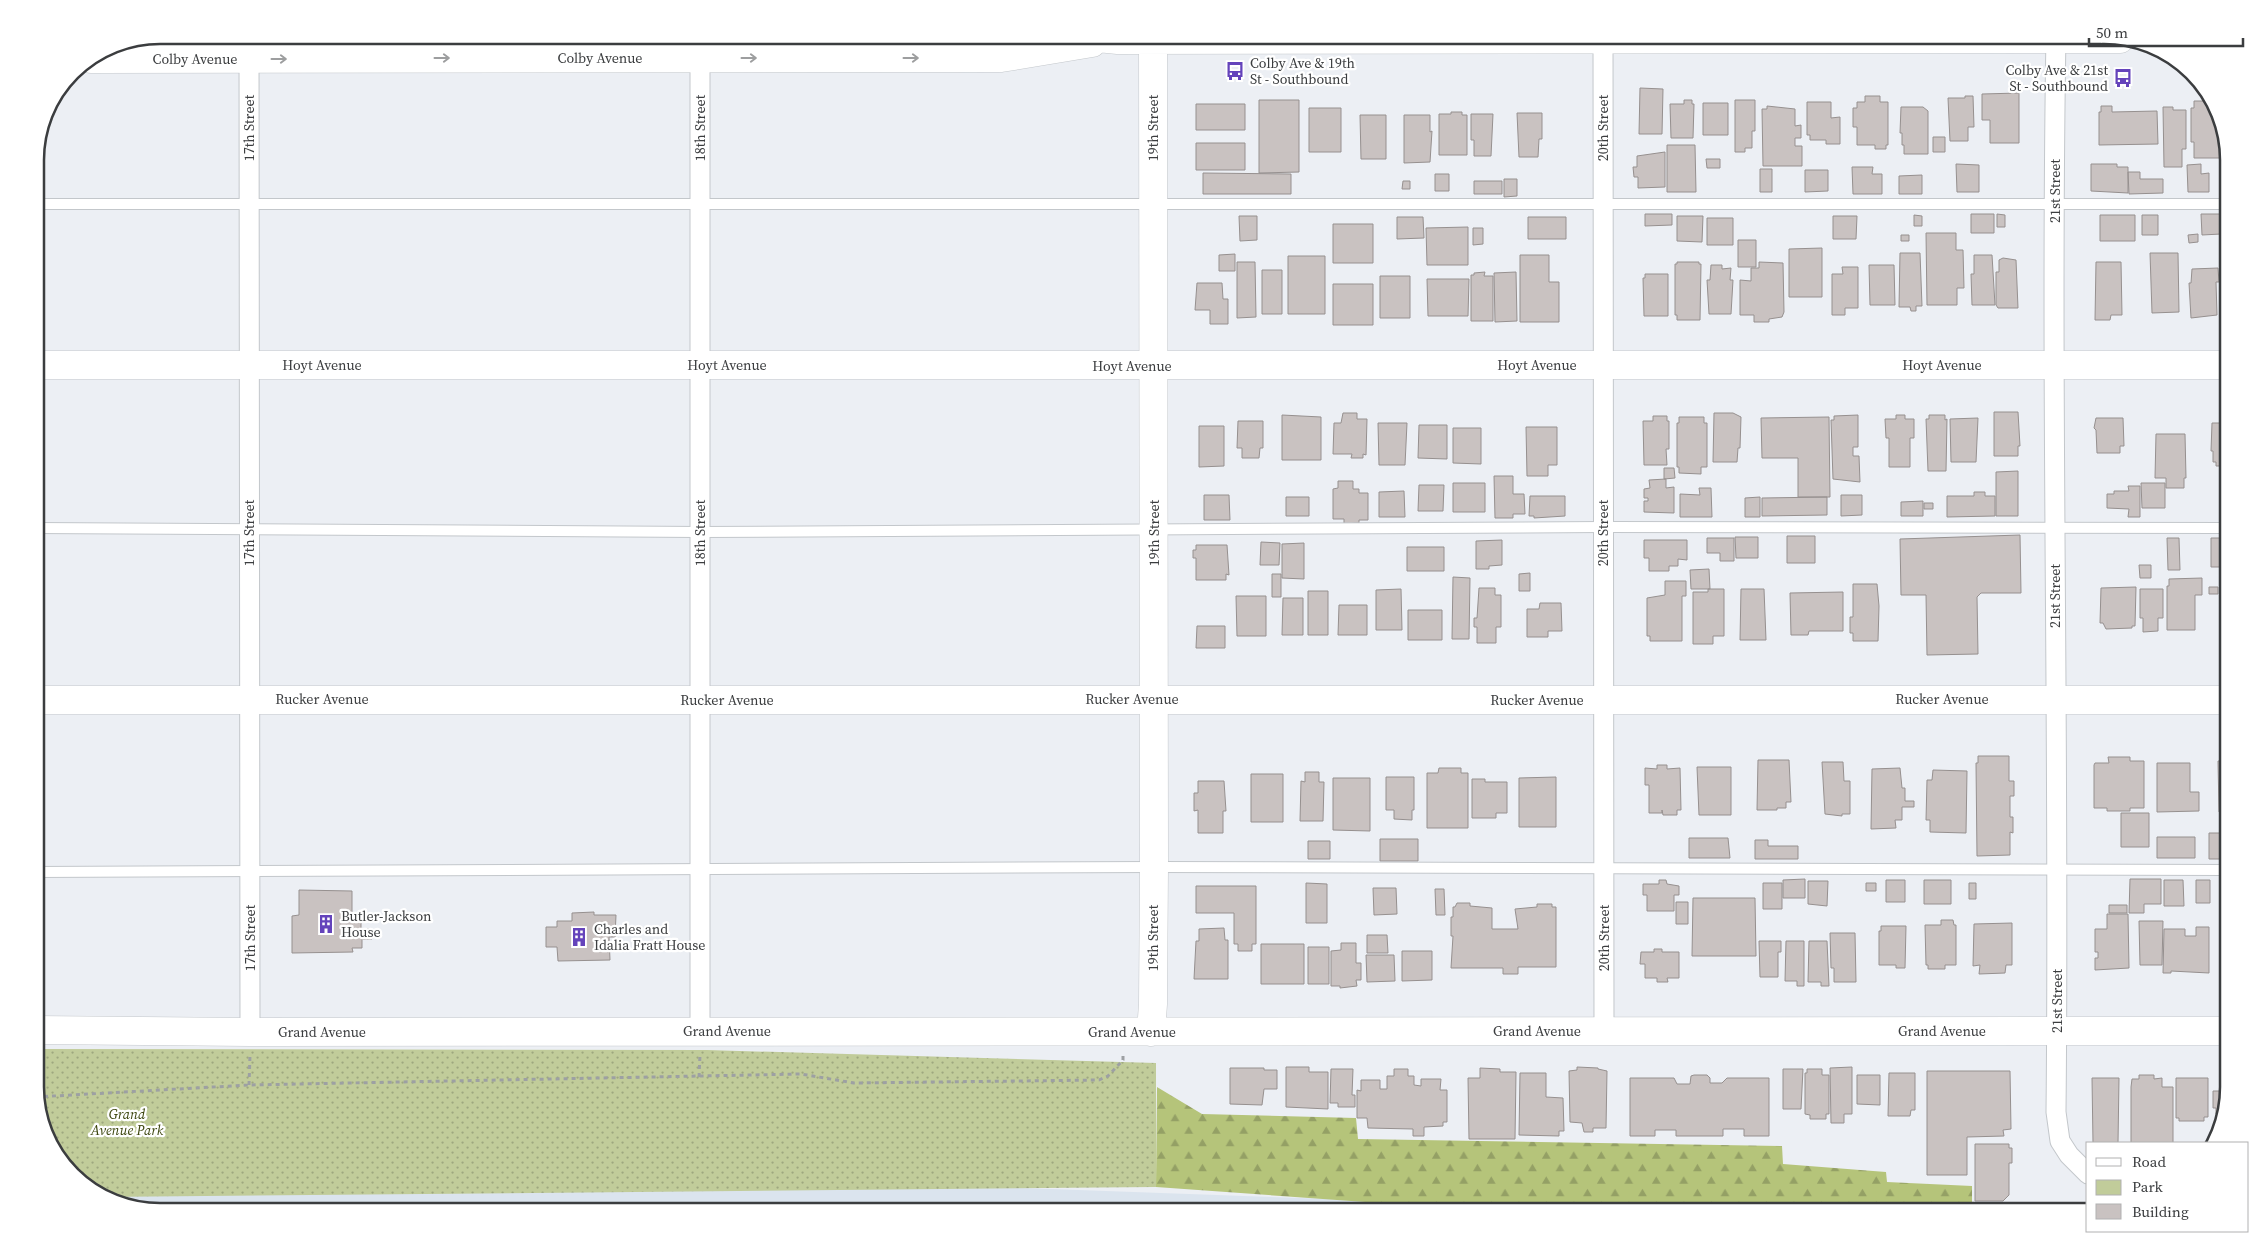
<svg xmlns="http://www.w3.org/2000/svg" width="2264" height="1247" font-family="'Source Serif 4',serif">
<defs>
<pattern id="green-dots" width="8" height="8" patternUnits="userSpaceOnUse" patternTransform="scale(1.25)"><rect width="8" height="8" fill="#c1cc9a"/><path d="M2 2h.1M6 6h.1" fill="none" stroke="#9ea77f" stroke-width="1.8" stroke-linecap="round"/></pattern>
<pattern id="forest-firs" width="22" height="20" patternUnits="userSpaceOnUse" patternTransform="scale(1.25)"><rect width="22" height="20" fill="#b5c47a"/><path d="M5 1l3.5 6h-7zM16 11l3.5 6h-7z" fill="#94a065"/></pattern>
</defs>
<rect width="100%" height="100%" fill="#eceff4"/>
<path fill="#dbe4ee" d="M576,1172L1328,1199L1506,1212H160L98,1195L91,1189Z"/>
<path fill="url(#green-dots)" d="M35,1049L707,1050L1156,1063V1187L102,1197L98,1195L56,1156L35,1095Z"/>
<path fill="url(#forest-firs)" d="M1157,1087L1202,1114L1356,1118L1358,1139L1782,1146L1783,1164L1886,1172L1887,1182L1972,1186V1202L2087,1203L2088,1212H1506L1156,1187Z"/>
<path fill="#c9c2c1" stroke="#96908f" d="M1640,88L1663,89L1662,134H1639Z
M2019,93V143H1990V120H1982V94Z
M1865,96H1880V102H1888V145H1886V149H1875V145H1857V127H1853V108H1857V102H1865Z
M1965,96H1973L1974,127H1968V141H1950L1948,98H1965Z
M1259,100H1299V172L1259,173Z
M1684,100H1692V104H1694L1693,138H1671L1670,104H1684Z
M1735,100H1755V131H1752V148H1745V152H1735Z
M2194,101H2212V108H2214L2223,134V158H2194V142H2191V108H2194Z
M1807,102H1831V118L1840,117V144H1826V140H1810V135H1807Z
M1703,103H1728V135H1703Z
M1196,104H1245V130H1196Z
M1767,106L1795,109V126L1801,125V138H1795V146H1802V166H1763L1762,109H1767Z
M2101,106H2112V112L2157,111L2158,144L2099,145V112H2101Z
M1901,107H1923L1928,111V154H1904V145H1902V133H1900Z
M2163,107H2173V110H2186V149H2182V167H2164Z
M1309,108H1341V152H1309Z
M1451,112H1462V115H1467V155H1439V114H1451Z
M1517,113H1542V139H1539L1538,157H1519Z
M1471,114H1493L1491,156H1474V140H1471Z
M1360,115H1386V159H1361Z
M1404,115H1430V132L1432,131L1430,162L1404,163Z
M1933,137H1945V152H1933Z
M1196,143H1245V170H1196Z
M1667,145H1695L1696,192H1667Z
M1665,152V187L1638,188V177H1634L1633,167H1637V156Z
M1706,159H1720V168H1707Z
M1956,164L1979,165V192H1957Z
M2091,164H2117V167H2128V193L2091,191Z
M2201,164V174L2209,173V192H2188L2187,165Z
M1852,167H1873L1872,174H1882V194H1853Z
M1760,169H1772V192H1760Z
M1805,170H1828V191L1805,192Z
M2128,172H2140V179H2163V193L2129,194Z
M1203,173L1291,174V194H1203Z
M1435,174H1449V191H1435Z
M1922,175V194H1899V176Z
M1504,179H1517V196L1504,197Z
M1403,181H1410V189H1402Z
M1474,181H1502V194H1474Z
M2222,213H2229V233H2222Z
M1645,214H1672V225L1645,226Z
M1971,214H1994V233H1971Z
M1997,214L2005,215V227H1997Z
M2201,214H2220L2221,234L2202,235Z
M1914,215L1922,216V226H1914Z
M2100,215H2135V241H2100Z
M2142,215H2158V235H2142Z
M1239,216H1257V240L1240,241Z
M1677,216H1703L1702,242L1677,241Z
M1833,216H1857L1856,239H1833Z
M1397,217H1423L1424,238L1397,239Z
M1528,217H1566V239H1528Z
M1707,218H1733V245H1707Z
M1333,224H1373V263H1333Z
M1468,227V265H1427L1426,228Z
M1473,228H1483V244L1473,245Z
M1926,233H1956V250H1963L1964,288H1957V305H1927Z
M2198,234V242L2189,243L2188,235Z
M1901,235H1909V241H1901Z
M1738,240H1756V267H1738Z
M1822,248V297H1789V249Z
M1900,253H1920L1922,306H1916V311H1911L1910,307H1899Z
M2150,253H2178L2179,312L2152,313Z
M1235,254V271H1219V255Z
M1520,255H1549V282H1559V322H1520Z
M1974,255H1992L1995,305H1972L1971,274H1974Z
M1288,256H1325V314H1288Z
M2003,258L2016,260L2018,308H1998L1996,305V272H1999V260Z
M1237,262H1255L1256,317L1237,318Z
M1677,262H1699V264H1701L1700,320H1677V315H1675V264H1677Z
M1759,262L1783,263L1784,312L1782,317L1769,319V322H1754V315H1740V280L1751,281V268H1759Z
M2096,262H2121L2122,315H2111L2110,320H2095Z
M1711,265H1722V269L1731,268L1730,280H1733L1731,314H1709L1707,280H1710Z
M1869,265H1894L1895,305H1870Z
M1842,267H1858V308H1845V315H1832V274H1843Z
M2218,268L2219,282H2216L2217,315L2191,318L2189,283H2191L2192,269Z
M1262,270H1282V314H1262Z
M2222,270H2229V307H2224Z
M1485,272L1484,276H1493V321H1471V275H1474V273Z
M1516,272L1517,321L1495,322L1494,273Z
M1645,274H1668V316H1644L1643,278H1645Z
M1380,276H1410V318H1380Z
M1427,279H1469L1468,316H1428Z
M1197,283H1222L1223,299H1228V324H1210V310H1195Z
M1333,284H1373V325H1333Z
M1994,412H2018L2020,446H2018V456H1994Z
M1343,413H1357V419H1367L1366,455L1363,454V458H1351L1352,454H1333L1334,423H1341Z
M1714,413H1733L1741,417L1740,448H1738L1737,462H1713Z
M1282,415L1321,417V460H1282Z
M1858,415V447H1853V456H1859L1860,482L1833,479L1831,420H1834V416Z
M1896,415H1905V419H1914V438H1910V467H1889V438H1886L1885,419H1896Z
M1929,415H1945V420L1947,419L1946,471H1928L1926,419H1929Z
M1653,416H1667V421H1669V449H1666L1667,465H1644L1643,421H1653Z
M1679,417H1704V423H1707V467H1701V474L1679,473V467H1677V423H1679Z
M1829,417L1830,497H1798V458H1762L1761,418Z
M1978,418L1976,462H1951L1950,419Z
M2096,418H2123L2124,446H2120V453H2097L2096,430L2094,428Z
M1238,421H1263V448H1260L1259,458H1242V448H1237Z
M1378,423H1407L1405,465H1379Z
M2212,423H2226V428H2229V466H2216V462H2213V451H2211Z
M1419,425H1447V459L1418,458Z
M1199,426H1224V466L1199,467Z
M1526,427H1557V465H1548V476H1527Z
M1453,428H1481V464L1453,463Z
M2156,434H2185L2186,478H2184V488H2166V478H2155Z
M1664,468H1674L1675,478L1664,479Z
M2018,471V516H1996V472Z
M1494,476H1513V494H1524L1525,514H1513V518H1495Z
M1666,479V488L1674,487V513L1644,512V501H1648V498H1644V489L1650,488L1649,480Z
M1338,481H1353V489H1359V493H1368V520H1359V523L1344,524V519H1333V489L1338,488Z
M1453,483H1485V512H1453Z
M2141,483H2165V508H2142Z
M1419,485H1444L1443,511H1418Z
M2128,486H2140V517H2128L2129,509L2107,508V494H2114V491H2129Z
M1699,488H1711L1712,517H1680V494L1700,495Z
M1404,491L1405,517H1379V492Z
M1974,492H1985V496H1995V516L1947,517V496H1974Z
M1204,495H1229L1230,520H1204Z
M1841,495H1862V515L1841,516Z
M1530,496H1565V516L1534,518V516H1529Z
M1286,497H1309V516H1286Z
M1760,497V517H1745V498Z
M1827,497V515L1762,516V498Z
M1923,501V516H1901V502Z
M1924,503H1933V509H1924Z
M2020,535L2021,593H1981L1977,597L1978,654L1927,655L1926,595H1901L1900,539Z
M1787,536H1815V563H1787Z
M1735,537H1758V558H1736Z
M1707,538H1734V561H1720V553H1707Z
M2167,538H2179L2180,570H2168Z
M2211,538H2229V567H2211Z
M1502,540V565L1489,566V569H1476V541Z
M1644,540H1687V560L1678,559V566H1669V571H1649V558H1644Z
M1261,542L1280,543L1279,565H1260Z
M1304,543V579L1282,578V544Z
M1196,545H1227L1229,575L1226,574V580H1196V558H1193V550H1196Z
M1407,547H1444V571H1407Z
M2139,565H2151V578H2140Z
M1709,569L1710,589H1691L1690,570Z
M1530,573V591H1519V574Z
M1272,574H1281V597H1272Z
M1453,577L1470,578L1469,639H1452Z
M2202,578V595H2195V630H2167V586H2169V579Z
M1665,581H1686V596H1682V641H1650V636H1647V598L1665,595Z
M1853,584H1877L1879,606L1878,641H1853V633H1850V617H1853Z
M2136,587L2135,626H2132V628L2106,629L2103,623H2100L2101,588Z
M2209,587H2218V594H2209Z
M1479,588H1495V595H1501V627H1496V643H1477V627H1474V618H1477Z
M2221,588H2229V633H2223V630H2221Z
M1401,589L1402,630H1376V590Z
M1708,589H1724V636H1713V644H1693V592H1708Z
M1741,589H1764L1766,640H1740Z
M2140,589H2163V618H2158V631L2143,632V618H2140Z
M1308,591H1328V635H1308Z
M1843,592V631H1809L1808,635H1791L1790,593Z
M1236,596H1266V636H1237Z
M1283,598H1303V635H1282Z
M1540,603H1561L1562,631H1548V637H1527V609H1539Z
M1339,605H1367V635H1338Z
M1408,610H1442V640H1408Z
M1197,626H1225V648H1196Z
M1978,756H2009V781H2014V796H2010V817H2013V833L2010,832V855L1977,856L1976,763H1978Z
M2108,757H2130V761H2144V808H2130V811H2107V808H2094V765L2095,763H2109Z
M1758,760H1789L1791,802H1786V808H1777V810H1757Z
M2218,761H2229V823L2222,822L2221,812H2219Z
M1822,762H1843L1844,781H1850V814H1842V816L1825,814Z
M2157,763H2190V792H2199V811L2157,812Z
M1657,765H1667V769L1680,768L1681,810H1677V815H1663L1662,810V813H1649V785H1645V768L1657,769Z
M1697,767H1731V815H1699Z
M1439,768H1461V773H1468V828H1427V773H1438Z
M1900,768L1902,788H1905V801H1914V807H1902V820H1895L1896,828L1871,829L1872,769Z
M1933,770L1967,771L1966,833L1930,832V820H1926L1927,780H1932Z
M1305,772H1319V782H1324L1323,821H1300L1301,781L1305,782Z
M1251,774H1283V822H1251Z
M1386,777H1414V810H1412V820L1394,819V810H1386Z
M1556,777V827H1519V778Z
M1333,778H1370V831L1333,830Z
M1472,779H1485V782H1507V813H1496V818H1472Z
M1198,781H1224L1226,811H1223V833H1198V810L1194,811V793H1198Z
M2121,813H2149V847H2121Z
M2209,833H2229V859H2209Z
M2157,837H2195V858H2157Z
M1689,838H1728L1730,858H1689Z
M1380,839H1418V861H1380Z
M1755,840H1768V846H1798V859H1755Z
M1308,841H1330V859H1308Z
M1805,879V898H1783V880Z
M2130,879H2161V904H2144V913H2129Z
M1659,880H1666L1667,884L1679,886V895H1674V911H1647V895H1643V884H1659Z
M1886,880H1905V902H1886Z
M1924,880H1951V904H1924Z
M2164,880H2183L2184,906H2164Z
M2196,880H2210V903H2196Z
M1808,881H1828L1827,906L1808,904Z
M1306,883L1327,884V923H1306Z
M1763,883H1782V909H1763Z
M1866,883H1876V891H1866Z
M1969,883H1976V899H1969Z
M1196,886H1256V944H1252V951H1238V944H1234V913H1196Z
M1373,888H1396L1397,914L1374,915Z
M1435,889H1444L1445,915H1436Z
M299,890L352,891V919H361V929H372V939H362V948H352L353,952L292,953V916L299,915Z
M1693,898H1755L1756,956H1692Z
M1676,902H1688V924H1676Z
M1457,903H1470V906L1492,908V929H1518L1515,909L1537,907V904H1552V907H1556V967H1518V974H1503V968H1451L1453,936H1451V917H1453V907H1455Z
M2109,905H2127V913H2109Z
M594,912V915H616L615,937H609L610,960L558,961L557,947H546V927H557V921H572V913Z
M2107,914H2128L2129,968L2095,970V958H2098V952H2095V929H2107Z
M1941,920H1953L1954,925H1956V965H1945V969H1928V965H1926L1925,925H1941Z
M2139,921H2163L2162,965H2140Z
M2012,923V965H2006L2005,973L1979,974L1980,965L1973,966L1974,924Z
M1881,926H1906L1905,968H1896V965H1879V931H1881Z
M2196,927H2209V973L2171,971V973H2163L2164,929H2185V936H2196Z
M1224,928L1225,940H1228V979H1194L1196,941H1199V929Z
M1830,933H1855L1856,982H1834V968H1831Z
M1367,935H1387L1388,953H1367Z
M1759,941H1781V952H1778V977H1760Z
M1786,941H1804V986H1797V981H1785Z
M1809,941H1827L1829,986H1821V982H1808Z
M1341,943H1356V963H1361V980H1356L1357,986L1340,988V986H1331V951L1341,950Z
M1261,944H1304V984H1261Z
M1308,947H1329V984H1308Z
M1654,949H1662V952H1679V978H1667L1668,982H1657V978H1645V964H1640L1641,952H1654Z
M1402,951H1432V980L1402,981Z
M1366,955H1394L1395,981L1367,982Z
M1286,1067H1309V1072H1328V1109L1286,1107Z
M1577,1067L1598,1068V1069L1607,1071L1606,1128H1593V1132H1584L1582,1123L1570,1122L1569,1071L1577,1070Z
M1852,1067V1114H1844V1123H1831L1830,1068Z
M1230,1068H1264V1070H1277V1089H1264L1262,1105L1230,1104Z
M1480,1068L1500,1069V1072H1516L1515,1139H1469L1468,1078H1480Z
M1331,1069H1353L1352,1095H1355V1107H1338V1103H1330Z
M1394,1069H1408V1076H1414V1085L1421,1086V1079H1441L1440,1090H1447V1122H1443V1126L1424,1127V1136H1413V1129L1368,1128L1367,1118H1357V1090L1361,1091V1080H1380V1089H1387V1076H1394Z
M1783,1069H1803L1801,1109H1783Z
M1807,1069H1822V1075H1829V1114H1826V1119H1810V1115L1805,1114V1073H1807Z
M1927,1071H2010L2011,1129L2003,1130L2004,1136L1967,1137V1175H1927Z
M1520,1073H1546V1097L1563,1098L1564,1131H1559V1136L1519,1135Z
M1889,1073H1915V1110H1911L1910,1116H1888Z
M1694,1075H1707L1710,1078V1083H1722L1727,1078H1769V1136H1744V1129H1723V1136H1676V1130H1655V1136H1630V1078H1674L1677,1084H1690L1691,1076Z
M1857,1075H1880V1105L1857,1104Z
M2139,1075H2154V1079L2162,1078V1087H2173V1143H2131V1087L2132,1079H2139Z
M2224,1077H2229V1087L2222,1114H2216V1108H2213V1091H2220L2224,1087Z
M2092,1078H2119L2118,1143H2093Z
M2176,1078H2208V1117H2204V1121H2179V1118H2176Z
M1975,1144H2009V1148H2012V1163H2009V1195L2003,1201H1975Z"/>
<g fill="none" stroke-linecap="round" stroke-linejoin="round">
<g stroke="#c3c7cb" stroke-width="12">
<path id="lane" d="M35,204H2229
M35,528L700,532L1603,527L2229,528
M35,872L1154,867L2229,870"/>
</g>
<g stroke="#c3c7cb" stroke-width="21">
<path id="street" d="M249,35L250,1032
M700,35V1031
M1603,35L1604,1031
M2056,35C2050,394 2060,753 2056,1112L2060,1141L2069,1155L2088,1174"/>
</g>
<g stroke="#c3c7cb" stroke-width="29">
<path id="secondary" d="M1068,35L1118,40L2120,39
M91,59L1001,58L1092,43
M35,365H2229
M35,700H2229
M35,1030L250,1032L2229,1031
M1151,1032L1153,1004L1154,867L1153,35"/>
</g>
<path stroke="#9da0a3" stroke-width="3" stroke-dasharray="4 4" stroke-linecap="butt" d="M699,1077L700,1055
M249,1085L250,1055
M36,1097L249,1085L801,1074L854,1083L1099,1080L1108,1076L1123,1060V1055"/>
<use href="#lane" stroke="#fff" stroke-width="10"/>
<use href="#street" stroke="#fff" stroke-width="19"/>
<use href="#secondary" stroke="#fff" stroke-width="28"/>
</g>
<defs><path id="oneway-shaft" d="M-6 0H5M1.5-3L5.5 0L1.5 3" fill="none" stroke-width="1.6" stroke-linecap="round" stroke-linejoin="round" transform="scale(1.25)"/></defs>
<g stroke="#9d9e9f">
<use href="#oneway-shaft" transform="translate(442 58)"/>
<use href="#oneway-shaft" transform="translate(749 58)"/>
<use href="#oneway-shaft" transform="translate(911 58)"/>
<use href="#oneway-shaft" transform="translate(279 59)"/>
</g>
<defs>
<g id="bus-bare" transform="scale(1.5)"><path d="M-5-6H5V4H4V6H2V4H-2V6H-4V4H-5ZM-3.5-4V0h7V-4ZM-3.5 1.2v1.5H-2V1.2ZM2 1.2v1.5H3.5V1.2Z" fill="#6443bb" stroke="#fff" stroke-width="2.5" paint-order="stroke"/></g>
<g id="building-bare" transform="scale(1.5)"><path d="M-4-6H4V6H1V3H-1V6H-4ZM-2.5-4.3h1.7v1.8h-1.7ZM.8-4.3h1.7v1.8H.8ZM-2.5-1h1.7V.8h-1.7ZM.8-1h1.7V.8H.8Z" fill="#6443bb" stroke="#fff" stroke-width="2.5" paint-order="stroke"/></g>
</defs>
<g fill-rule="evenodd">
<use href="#bus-bare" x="1235" y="71"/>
<use href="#bus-bare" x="2123" y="78"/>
<use href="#building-bare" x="326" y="924"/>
<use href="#building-bare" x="579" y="937"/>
</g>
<g text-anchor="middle" stroke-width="4.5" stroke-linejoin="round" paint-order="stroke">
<g font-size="14" fill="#3b3d3f" stroke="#fff">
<text x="600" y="63">Colby Avenue</text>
<text x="195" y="64">Colby Avenue</text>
<text transform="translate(249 128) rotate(-90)" y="5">17th Street</text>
<text transform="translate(700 128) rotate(-90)" y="5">18th Street</text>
<text transform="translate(1153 128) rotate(-90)" y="5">19th Street</text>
<text transform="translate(1603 128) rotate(-90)" y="5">20th Street</text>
<text transform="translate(2055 191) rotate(-90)" y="5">21st Street</text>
<text x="322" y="370">Hoyt Avenue</text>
<text x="727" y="370">Hoyt Avenue</text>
<text x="1537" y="370">Hoyt Avenue</text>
<text x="1942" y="370">Hoyt Avenue</text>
<text x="1132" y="371">Hoyt Avenue</text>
<text transform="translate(249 533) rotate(-90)" y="5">17th Street</text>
<text transform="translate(700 533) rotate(-90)" y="5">18th Street</text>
<text transform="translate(1154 533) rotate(-90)" y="5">19th Street</text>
<text transform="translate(1603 533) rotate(-90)" y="5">20th Street</text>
<text transform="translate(2055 596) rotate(-90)" y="5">21st Street</text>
<text x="322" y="704">Rucker Avenue</text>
<text x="1132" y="704">Rucker Avenue</text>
<text x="1942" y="704">Rucker Avenue</text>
<text x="727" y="705">Rucker Avenue</text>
<text x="1537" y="705">Rucker Avenue</text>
<text transform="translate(250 938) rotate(-90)" y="5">17th Street</text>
<text transform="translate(1153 938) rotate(-90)" y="5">19th Street</text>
<text transform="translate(1604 938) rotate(-90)" y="5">20th Street</text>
<text transform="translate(2057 1001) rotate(-90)" y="5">21st Street</text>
<text x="727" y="1036">Grand Avenue</text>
<text x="1537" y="1036">Grand Avenue</text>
<text x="1942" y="1036">Grand Avenue</text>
<text x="322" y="1037">Grand Avenue</text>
<text x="1132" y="1037">Grand Avenue</text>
</g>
<g font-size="14" fill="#3b3d3f" stroke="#fff" text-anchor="start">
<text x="1250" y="68">Colby Ave &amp; 19th<tspan x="1250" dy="16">St - Southbound</tspan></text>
<text x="2108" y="75" text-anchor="end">Colby Ave &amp; 21st<tspan x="2108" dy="16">St - Southbound</tspan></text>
<text x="341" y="921">Butler-Jackson<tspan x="341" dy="16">House</tspan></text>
<text x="594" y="934">Charles and<tspan x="594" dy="16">Idalia Fratt House</tspan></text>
</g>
<g font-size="14" font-style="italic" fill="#3c450d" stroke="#fff">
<text x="127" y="1119">Grand<tspan x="127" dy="16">Avenue Park</tspan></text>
</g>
</g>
<path d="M0 0H2264V1247H0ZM160 44H2104A116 116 0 0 1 2220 160V1087A116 116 0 0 1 2104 1203H160A116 116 0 0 1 44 1087V160A116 116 0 0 1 160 44Z" fill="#fff" fill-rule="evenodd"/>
<path fill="none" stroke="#3b3d3f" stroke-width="2.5" d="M160 44H2104A116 116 0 0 1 2220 160V1087A116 116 0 0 1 2104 1203H160A116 116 0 0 1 44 1087V160A116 116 0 0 1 160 44Z"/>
<rect x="2086" y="1142" width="162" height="90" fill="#ffffff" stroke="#b1b1b2"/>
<rect x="2096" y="1158" width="25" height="8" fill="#ffffff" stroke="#b1b1b2"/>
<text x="2132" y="1167" font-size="15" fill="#3b3d3f">Road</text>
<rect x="2096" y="1180" width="25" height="15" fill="#c1cc9a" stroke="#b1b1b2"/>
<text x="2132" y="1192" font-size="15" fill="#3b3d3f">Park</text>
<rect x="2096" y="1204" width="25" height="15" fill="#c9c2c1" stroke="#b1b1b2"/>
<text x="2132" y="1217" font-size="15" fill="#3b3d3f">Building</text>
<path d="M2089 38v8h154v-8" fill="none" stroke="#3b3d3f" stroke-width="2.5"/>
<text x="2096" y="38" font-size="15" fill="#3b3d3f" stroke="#ffffff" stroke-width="4" paint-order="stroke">50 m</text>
</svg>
